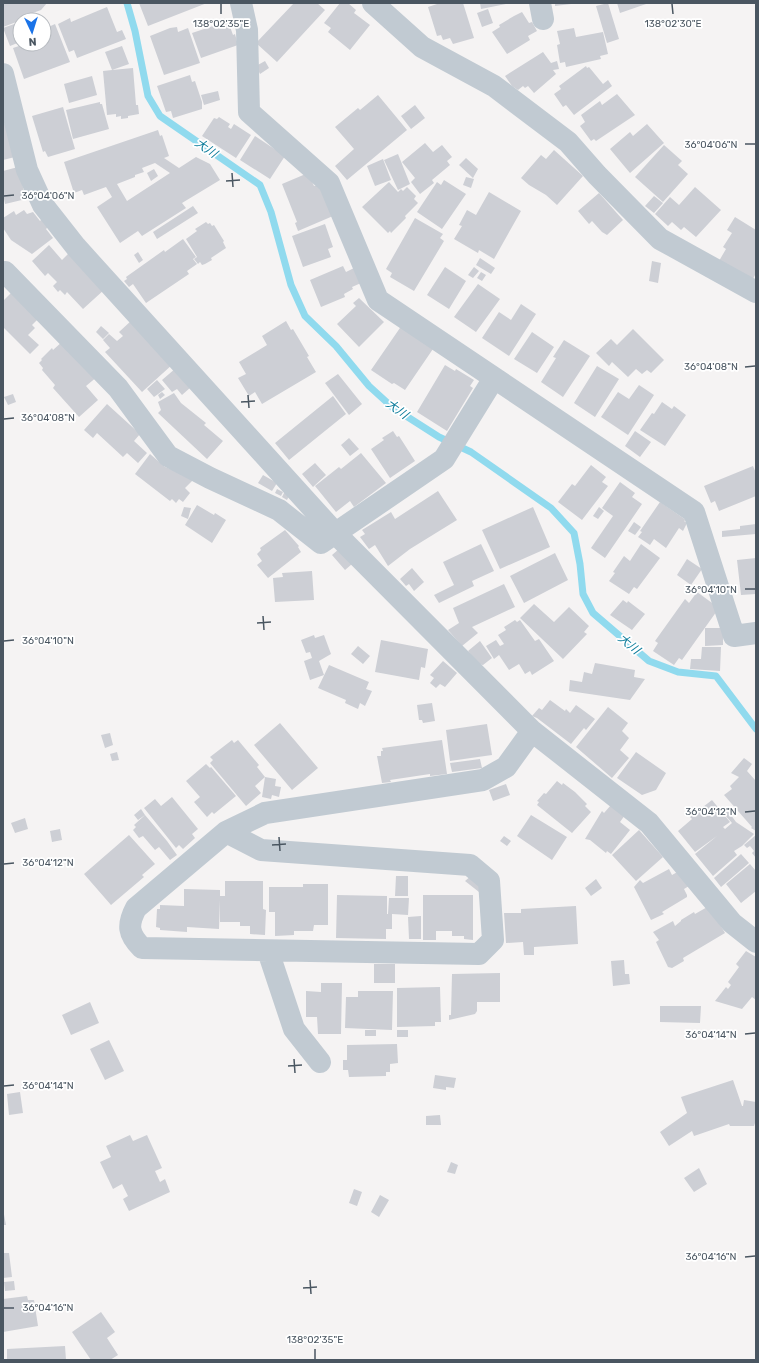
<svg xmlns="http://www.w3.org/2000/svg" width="759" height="1363" font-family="Rubik,'Noto Sans JP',sans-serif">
<rect width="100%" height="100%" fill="#f5f3f3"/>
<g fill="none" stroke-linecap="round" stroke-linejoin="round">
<path stroke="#90daee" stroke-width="7" d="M127,3L135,31L148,96L160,116L260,185L271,212L291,285L305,316L336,346L369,386L392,407L439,437L471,452L551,508L574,533L580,564L583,594L593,613L649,661L678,672L716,676L756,729"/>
</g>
<path fill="#cdcfd5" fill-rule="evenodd" d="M3,3H47L41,10L19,18V21L3,27Z
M139,3H207L148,26Z
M294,3H317L325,10L277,62L256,43Z
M340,3H348L356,10L354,13L370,25L350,50L328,32L331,28L324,23Z
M440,3H463L474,38L453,44L450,38L443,40L441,35L437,36L428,7Z
M480,3H506V4L481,9Z
M555,3H571V4L555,6Z
M608,3L619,39L607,43L596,6Z
M617,3H649L620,13Z
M107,7L117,32L122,30L126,39L77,58L74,50L69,52L58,24L70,18L71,22Z
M488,9L493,23L482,27L477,13Z
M522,12L529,23L532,22L537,31L528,36L530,40L507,54L492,32L500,27L499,25L514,16Z
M228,21L233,35L235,34L238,45L201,58L192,33Z
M20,22V42L10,46L3,28Z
M55,24L70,62L24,79L13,48L25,44H44V29Z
M177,27L178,32L188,28L200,63L164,75L150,36L170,28Z
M574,28L576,37L603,32L608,54L600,56L601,59L566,67L565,62L560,63L557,45L560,44L557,31Z
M122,46L129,64L112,70L133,68L136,105H138L139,114L128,116V118L121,119V116L116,117V114L107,115L103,71L112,70L105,52Z
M543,52L551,63L557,61L559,69L553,70L556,74L534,93L528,86L525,88L523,86L518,90L512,86L505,76Z
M265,61L269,68L260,74L256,66Z
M586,66L587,68L589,67L603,84L608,80L612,86L574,115L566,105L563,107L554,94L561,89L559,86Z
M190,75L192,82L195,81L202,102V109L173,118L171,111L166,112L157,86Z
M92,76L97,95L69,103L64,84Z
M218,91L220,100L204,105L201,95Z
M617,94L635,115L596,141L594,139L591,141L580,126L585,122L581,115L600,101L602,105Z
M378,95L407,130L347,180L335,166L354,149L335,127L358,108L360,110Z
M100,102V104H102L109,129L73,139L66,110Z
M415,105L425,118L411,129L401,116Z
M63,107L75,149L48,157L45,151L43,152L32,116Z
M219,117L230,124L228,127L231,129L234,124L251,135L236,158L202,136L214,118L217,119Z
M3,124H5L15,157L3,160Z
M647,124L664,143L630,173L610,149L630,132L633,136Z
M158,130L160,136L162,135L169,156L164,158L179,168L196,157L210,164L220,180L182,203L186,208L142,236L138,231L120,243L97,207L112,197L106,187L84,195L82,190L74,193L64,162ZM155,163L170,173L127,201L117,184L135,177V175L144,172L142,168Z
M255,136L285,156L270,179L240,160Z
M425,143L433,152L442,145L452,157L447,161L450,165L432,180L434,183L420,194L411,182L415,178L402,162Z
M664,145L682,161L678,165L688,174L663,202L635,177Z
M554,150L583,176L557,205L546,195L529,185L521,178L541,155L546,159Z
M398,154L410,184L398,190L384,160Z
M466,158L478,169L473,178L459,165Z
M383,159L391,180L375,186L367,166Z
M18,167L26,199L5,204L3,194V171Z
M154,169L158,176L151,181L147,173Z
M308,173L314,186L320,184L333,216L298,231L295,223L297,222L282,184Z
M466,177L474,179L471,188L463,185Z
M444,180L466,194L442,229L417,212L437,182L441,185Z
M389,182L398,192L401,189L403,191L407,187L416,196L414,199L418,203L405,216L406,218L391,233L390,231L388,233L362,207Z
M695,187L721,210L696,237L684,227L681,230L672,222L668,226L655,214L670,197L679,205Z
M489,192L521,211L494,259L479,250L478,253L454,239L462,226L459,225L467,210L476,215Z
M599,193L623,220L607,235L602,232L592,221L589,224L578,211Z
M654,196L663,203L654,213L645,206Z
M193,206L198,213L157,239L153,232Z
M24,210L27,214L33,212L40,221L42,219L48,227L46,229L53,238L32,254L11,240L3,228V218L14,211L16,215Z
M735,217L756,230V273L752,281L719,261L726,249L723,247L732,233L727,230Z
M415,218L443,234L440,238L444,241L414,291L390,277L392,273L386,269Z
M206,222L208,224L210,223L212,226L214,225L224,241L223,242L226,248L211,258L212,260L205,264L202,265L200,262L198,264L194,259L197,257L186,239L197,231L195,229Z
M325,224L333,247L328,249L331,257L303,267L292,236Z
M183,239L196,257L193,259L197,264L187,271L189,274L146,303L133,284L129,287L124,281L127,279L126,277L164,250L165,252Z
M49,245L62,260L70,252L105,289L83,309L67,292L65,295L60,290L58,292L53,286L57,282L48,273L45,276L32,261Z
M138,252L143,260L139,263L134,255Z
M480,258L495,268L491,274L476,265Z
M652,261L661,263L658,283L649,281Z
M343,266L346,272L354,268L361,283L352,287L353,289L344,294L345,297L321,307L310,280Z
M445,267L466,281L449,309L427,295Z
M474,267L479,271L473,278L468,275Z
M481,272L486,275L482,281L477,278Z
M478,284L500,299L476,332L454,317Z
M13,291L39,318L32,325L35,328L28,335L39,345L30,354L3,327V301Z
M359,298L384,322L359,347L337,324L356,306L353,303Z
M521,304L536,314L509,356L482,338L499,312L511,320Z
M132,320L173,364L142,392L105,352L110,348L103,340L109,334L117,341L123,336L119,332Z
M286,321L291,330L293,329L309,356L307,357L316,372L262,404L255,392L249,396L238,378L246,374L239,362L267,345L262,336Z
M402,325L435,346L405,390L394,383L392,384L371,370Z
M101,326L109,333L103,339L96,332Z
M633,329L664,360L651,373L647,370L642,374L636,369L628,377L612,362L609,366L596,353L611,339L617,345Z
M532,332L554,347L537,373L514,359Z
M564,340L590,356L563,397L541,382L556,358L553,357Z
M63,341L98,376L86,386L98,400L79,417L53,388L55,385L42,370L43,368L39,363L42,360L41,359L52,348L53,350Z
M445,365L455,371L456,369L474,380L470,386L473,388L447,431L417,412Z
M597,366L619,379L595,417L574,403Z
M176,368L191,387L182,395L177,389L172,392L162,380Z
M338,374L362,404L349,415L325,383Z
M157,380L165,389L154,397L147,389Z
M639,385L654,395L628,435L601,417L618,392L629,399Z
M162,392L165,395L160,399L158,395Z
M174,393L181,403L206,423L204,425L223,441L207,459L158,413L161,410L158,402Z
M13,394L16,402L8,405L4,397Z
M333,396L346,414L289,460L275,443Z
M662,402L672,409L674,406L686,415L665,446L640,430L652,413L654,414Z
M107,404L140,434L134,441L147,453L138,463L127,453L123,457L97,433L93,438L84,430Z
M393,431L397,437L399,436L415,461L390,478L371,449L384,440L382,438Z
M635,431L651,442L640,457L625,446Z
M349,438L359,449L350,456L341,445Z
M361,453L386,483L354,507L350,501L336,512L315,486L339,467L341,469Z
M150,454L165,467L195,478L185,488L190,493L183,502L179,499L176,503L172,499L170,501L135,474Z
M315,463L326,475L313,487L302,474Z
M591,465L606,477L602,482L608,486L582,520L558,502L572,484L575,486Z
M753,466L756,473V496L719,511L715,501L711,503L704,486Z
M263,475L277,483L272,491L258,483Z
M620,482L635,493L632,497L642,504L605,558L591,548L613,516L602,508Z
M277,489L283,492L281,496L275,493Z
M285,491L290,494L287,500L282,497Z
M438,491L457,520L410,549L388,566L375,545L369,549L360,537L365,534L362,530L391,512L395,519Z
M660,502L686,520L684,521L687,523L683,531L679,528L666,548L654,539L650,545L638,537L642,532L640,531Z
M197,505L214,515L215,513L226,520L212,543L185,525Z
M184,507L191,508L188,519L181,516Z
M533,507L550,547L500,569L482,530Z
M599,507L604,511L598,519L593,516Z
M634,522L641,527L635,535L628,531Z
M756,524V534L722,537V531L740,529V526Z
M285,530L299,546L298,547L301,552L268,578L257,565L262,561L257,554L261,550L260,548Z
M481,544L494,571L472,581L474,586L439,603L434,595L454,585L443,562Z
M641,544L660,558L637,589L634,587L629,594L609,581L615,573L613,572L624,556L630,561Z
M339,549L352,564L345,570L332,555Z
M555,553L568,580L524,603L510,576Z
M756,558V594L741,595L737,560Z
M687,559L702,569L691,585L677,575Z
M412,568L424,582L414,591L409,584L406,586L400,579Z
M312,571L314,600L275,602L273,578L283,577L282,573Z
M504,584L515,607L472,627L478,633L462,646L448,630L459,623L453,608Z
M697,592L719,608L682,660L679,658L674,665L653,651L658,643L655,641L685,599L689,603Z
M623,600L627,603L628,601L645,614L632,630L610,615Z
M534,604L554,622L569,607L589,626L584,632L587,634L563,659L520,618Z
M515,620L517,622L520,620L535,641L539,639L554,661L532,675L530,671L525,674L519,664L509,670L499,655L494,659L486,646L496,640L500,646L504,644L498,635L506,630L504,627Z
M705,628H723V645L705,646Z
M314,635L315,638L324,635L331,654L319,661L324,675L310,680L304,661L312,658L310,652L306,653L301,640Z
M381,640L428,649L425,668L421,667L419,680L375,672Z
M480,641L492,658L483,665L478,664L468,651Z
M358,646L370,656L363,664L351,654Z
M702,647H721L720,671L690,669L691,659H701Z
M443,661L457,673L445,687L440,684L436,688L430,683L434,678L430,675Z
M595,663L635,670L634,677L645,679L630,700L569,691L570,680L582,682L584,672L592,674Z
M329,665L369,682L366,689L372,691L365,706L360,703L358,709L345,703L346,700L318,688Z
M550,700L565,711L566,709L570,713L576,705L595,719L586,730L584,728L571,744L537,718L532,716L539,708L542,710Z
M432,703L435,721L423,723L422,720H419L417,705Z
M608,707L628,723L622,731L629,738L620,750L629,758L612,778L576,747Z
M280,723L318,768L292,790L254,745Z
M487,724L492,755L450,761L446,730Z
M110,733L113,745L105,748L101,735Z
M232,740L234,743L238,740L259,765L257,767L265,777L255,786L261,793L246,806L210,763L213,760L210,757Z
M442,740L447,774L430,776V774L390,780L391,782L382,783L377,756H381V751H383L382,748Z
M117,752L119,760L112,761L110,754Z
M636,752L666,773L656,790L642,795L617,778Z
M744,758L752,764L747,771L756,781V831L751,828L752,827L724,795L732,789L730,786L739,777L731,773Z
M480,759L482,768L452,772L450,763Z
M206,764L210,768L211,767L236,796L214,814L212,812L207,817L194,802L200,797L186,781Z
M265,777L276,779L275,786L281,787L279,797L272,795L271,799L262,797Z
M557,781L562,785L563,783L575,792L587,804L585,806L591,812L572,833L537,805L539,802L537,801L544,793L546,794Z
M506,784L510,795L493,801L489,790Z
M172,797L198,829L192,834L195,838L183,849L179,845L176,848L144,808L155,799L161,806Z
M712,800L730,822L723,827L725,829L732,823L724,814L728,811L736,822L754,834L742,846L734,851L737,855L713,876L695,854L717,836L695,852L678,831L692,819L690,817Z
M611,805L625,815L620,822L630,830L611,854L607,851L606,853L590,840L585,839L602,811L604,813Z
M141,809L145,815L138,820L134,815Z
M145,815L167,841L177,855L170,860L159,847L155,850L143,836L139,838L133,830L136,827L134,825Z
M531,815L567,837L552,860L517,836Z
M25,818L28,829L15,833L11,823Z
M60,829L62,840L52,842L50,831Z
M639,830L663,857L636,881L612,855Z
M129,835L155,864L142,875L144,877L111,905L84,874Z
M756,835V858L752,853L754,851L750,846L747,848L744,845Z
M504,836L511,841L507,846L500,841Z
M741,854L749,863L721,887L714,878Z
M750,864L756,871V891L741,903L726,884Z
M669,869L672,875L681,870L689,886L684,889L687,895V897L662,912L664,914L651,920L634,887L640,880L643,883Z
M472,875L484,888L479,892L465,881Z
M396,876H408V896H395Z
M596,879L602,888L591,896L585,888Z
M225,881H263V909L266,910L265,935L250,934V926H240V922H220V900L219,929L187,927V932L160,930V928L156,927L157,909H160V905L184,906V889L220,890V896H225Z
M303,884H328V925H314L313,931H294V935L275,936V912H269V887H303Z
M337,895L387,896V914H388L389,898H409L408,915L392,914V929H386V939L336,938Z
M423,895H473V940L464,939V936H452V931H436V940H423Z
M576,906L578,944L534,947V955H524L523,942L506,943L504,913H521V909Z
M709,906L725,933L683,958L684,961L672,968L668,967L656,942L659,940L653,932L673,921L675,926L681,921V920L694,912L695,914Z
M421,916V939H409L408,917Z
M746,951L756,957V1000L752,997L742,1009L715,1001L726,987L728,989L731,985L728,982L739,967L736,964Z
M624,960L625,974H629L630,984L613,986L611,961Z
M374,964H395V983H374Z
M500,973V1002H477V1011L475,1014L449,1020V1015H451L452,974Z
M321,983H342L341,1034H318L317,1017H306V991L321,992Z
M440,987L441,1022H435V1026L397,1027V988Z
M358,991H393L392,1030L345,1028L346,997H358Z
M90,1002L99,1023L71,1035L62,1015Z
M660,1006H701L700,1023L660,1022Z
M365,1030H376V1036H365Z
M397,1030H408V1037H397Z
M109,1040L124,1071L105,1080L90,1049Z
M397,1044L398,1063L390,1064V1072H386V1076L349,1077L348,1070H343V1060H347V1045Z
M435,1075L456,1078L454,1088L446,1087V1090L433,1088Z
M733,1080L742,1106H743L744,1100L756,1102V1120L754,1126H730L729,1124L694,1136L692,1131L669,1146L660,1132L687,1113L681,1097Z
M20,1092L23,1113L9,1115L7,1094Z
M440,1115L441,1125H426V1116Z
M130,1135L133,1141L147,1135L162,1168L155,1171L160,1182L165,1179L170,1192L129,1211L123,1199L128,1196L122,1184L113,1189L100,1162L111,1157L106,1146Z
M451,1162L458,1165L455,1174L447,1172Z
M699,1168L707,1184L694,1192L684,1178Z
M354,1189L362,1192L357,1206L349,1203Z
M380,1195L389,1200L379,1217L371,1212Z
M3,1209L6,1225H3Z
M3,1253H9L12,1277L3,1278Z
M14,1281L15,1290L5,1291L4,1282Z
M27,1296L28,1300H34L38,1326L3,1332V1299Z
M101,1312L115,1332L107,1338L118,1355L110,1360H91L72,1332Z
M65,1346L66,1360H7V1349Z"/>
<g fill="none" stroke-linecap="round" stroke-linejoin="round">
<path stroke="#c1cad2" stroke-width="22" d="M241,3L247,30L249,112L329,183L378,300L694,512L734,636L756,633
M373,3L422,47L494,86L568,142L597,175L660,239L756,292
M540,3L543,19
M3,74L27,170L43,205L76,247L336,534L532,731L649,823L732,923L756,942
M5,272L118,388L168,456L210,478L279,510L321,543L444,459L494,378
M226,832L261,850L470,865L489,881L493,940L479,954L142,948C128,934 127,925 136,908L226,832L265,813L483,780L506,767L532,731
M268,951L294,1029L320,1062"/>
</g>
<path fill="none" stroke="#4a5661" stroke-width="1.5" d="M221,4V14M672,4L673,14M745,144H755M232,173L233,187M226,181L240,180M4,196L14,195M745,367L755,366M248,395L249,408M241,402L255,401M4,419L14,418M745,589H755M263,616L264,630M257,623L271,622M4,641L14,640M745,812L755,811M279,837L280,851M272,845L286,844M4,864L14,863M745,1034L755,1033M294,1059L295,1073M288,1066L302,1065M4,1086L14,1085M745,1257L755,1256M310,1280L311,1294M303,1288L317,1287M4,1308H14M315,1349V1359"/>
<g text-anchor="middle" stroke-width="3.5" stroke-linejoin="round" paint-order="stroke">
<g font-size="12" font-style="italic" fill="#0c7c9b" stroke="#fff">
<text transform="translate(206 148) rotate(35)" y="4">大川</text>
<text transform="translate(397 409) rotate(36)" y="4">大川</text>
<text transform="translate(629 644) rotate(40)" y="4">大川</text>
</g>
</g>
<g font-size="10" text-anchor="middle" fill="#4a5661" stroke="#fff" stroke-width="3.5" stroke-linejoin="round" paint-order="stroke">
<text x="221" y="27">138°02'35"E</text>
<text x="673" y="27">138°02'30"E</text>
<text x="711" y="148">36°04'06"N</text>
<text x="48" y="199">36°04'06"N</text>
<text x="711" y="370">36°04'08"N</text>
<text x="48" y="421">36°04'08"N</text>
<text x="711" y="593">36°04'10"N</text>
<text x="48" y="644">36°04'10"N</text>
<text x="711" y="815">36°04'12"N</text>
<text x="48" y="866">36°04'12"N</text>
<text x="711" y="1038">36°04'14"N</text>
<text x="48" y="1089">36°04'14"N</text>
<text x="711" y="1260">36°04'16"N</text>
<text x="48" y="1311">36°04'16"N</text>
<text x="315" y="1343">138°02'35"E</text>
</g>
<rect width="759" height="1363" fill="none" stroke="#4a5661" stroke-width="8"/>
<g transform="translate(32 32) rotate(176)"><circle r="19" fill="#ffffff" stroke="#b7bbc0"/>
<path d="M0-3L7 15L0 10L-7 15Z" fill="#1a73e8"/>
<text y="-6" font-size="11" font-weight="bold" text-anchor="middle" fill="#4a5661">N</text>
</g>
</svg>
